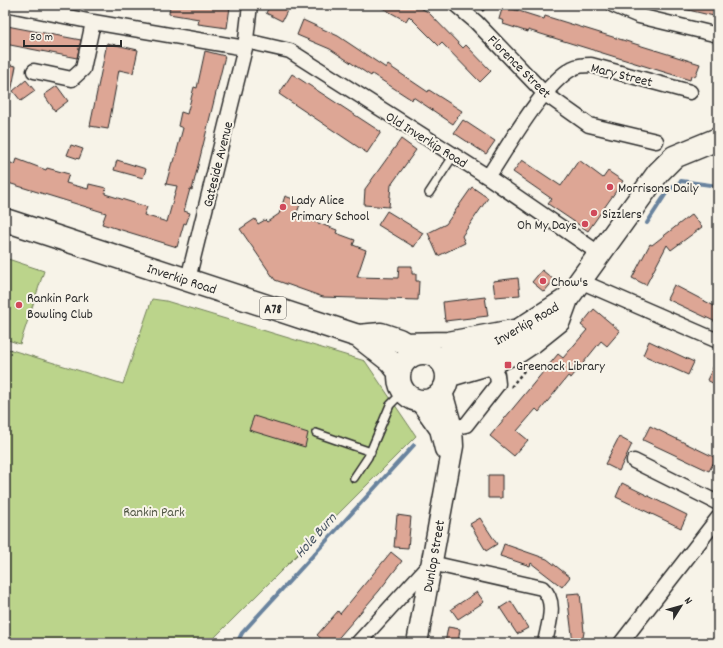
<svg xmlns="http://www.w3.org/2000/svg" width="723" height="648" font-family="Dekko,sans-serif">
<rect width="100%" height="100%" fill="#f7f3e8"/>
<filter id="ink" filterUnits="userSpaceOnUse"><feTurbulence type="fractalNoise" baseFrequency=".025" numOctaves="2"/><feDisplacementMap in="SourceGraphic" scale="8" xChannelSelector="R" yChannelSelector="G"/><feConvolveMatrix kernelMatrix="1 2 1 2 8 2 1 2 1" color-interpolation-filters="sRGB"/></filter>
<g filter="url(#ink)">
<path fill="#bbd48b" stroke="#73805b" d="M5,258L44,271L20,344L5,339Z
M152,299L166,301L365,361L416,436L209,643H5V348L123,384Z"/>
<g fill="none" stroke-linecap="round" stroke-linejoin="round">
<path stroke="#69839e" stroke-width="4" d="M647,223L667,192L681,181L718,186
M237,643L242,633L414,445"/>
</g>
<path fill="#dda695" stroke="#2b2b2b" d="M170,5H221L230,7L227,28L198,24L199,19L169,14Z
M270,5H280L288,9L282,21L266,13Z
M377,5H415L428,12L463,48L466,45L491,71L480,82L442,43L439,46L409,16L406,21Z
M685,5H718V17L684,9Z
M503,6L544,19L545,16L700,64L695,77L691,76L690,80L528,30V32L503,24L504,21L499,19Z
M303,20L338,36L386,68L388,65L428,92L429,90L462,111L453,124L413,97L412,100L372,74L371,76L330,49L297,35Z
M7,26L81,40L77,58L5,44Z
M107,43L138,50L133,73L119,70L108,129L90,126Z
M205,51L225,56L192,190L190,189L184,211L190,213L186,224L184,223L177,247L102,224L106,213L5,182V160L15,165L17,159L46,170L47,168L69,174L66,183L88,189L89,184L106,188L105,194L147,207L144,215L167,222L177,186L166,184L172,162H174L183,128L178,126L181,112L187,114L194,87L197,88Z
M5,64L16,66L10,98L5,97Z
M292,74L381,132L367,153L279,94Z
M26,80L35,91L21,101L13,91Z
M57,86L68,101L55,111L44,95Z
M463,120L495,141L486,154L454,133Z
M401,139L416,150L391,185L389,207L364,205L365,189Z
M71,145L83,149L79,159L67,155Z
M117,160L146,169L143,178L114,170Z
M522,160L561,186L579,160L603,178L608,171L623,181L588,231L548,204L552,199L513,172Z
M472,187L488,198L462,236L465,243L438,256L428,233L446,224Z
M285,196L301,202L296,215L337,230L336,233L355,240L353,245L366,250L357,277L398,278L399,266H412V274H416V281H419L418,300L323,297L275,280L240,229L255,219L258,224L265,220L267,222L279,214Z
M387,211L423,233L414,247L378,225Z
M692,214L702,227L671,250L667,245L646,285L632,278L650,244L652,245Z
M542,270L554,280L544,292L532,282Z
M518,278L520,295L495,297L493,281Z
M674,285L718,308V323L667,299Z
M485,297L488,316L445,321L443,302Z
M594,309L620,331L607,346L601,341L571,378L568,376L539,412L536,409L517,431L528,440L514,456L490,436L558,354L563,358L587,330L581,325Z
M649,341L694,362L688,375L643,355Z
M718,357V386L707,380Z
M254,416L308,433L305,447L249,430Z
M650,426L716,458L709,471L643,440Z
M619,437L632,444L619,471L605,464Z
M488,475H502V498H488Z
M622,483L687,515L681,528L616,497Z
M397,515L411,517L408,548L394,547Z
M480,518L497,544L486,551L470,524Z
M504,544L547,559L570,577L562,587L531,563L530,566L500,556Z
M391,552L402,561L379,591L334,643H326L317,635L338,611L340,614Z
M477,592L484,602L458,619L451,609Z
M580,593L584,632L582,643H573L567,594Z
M511,601L528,628L517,634L500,608Z
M448,627L460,629L458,643H445Z"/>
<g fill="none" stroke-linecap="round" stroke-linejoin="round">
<g stroke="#2b2b2b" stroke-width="10">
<path id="lane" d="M429,193L454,155
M316,433L371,452
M354,478L368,457L390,405L403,392"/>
</g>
<g stroke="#2b2b2b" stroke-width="17">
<path id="street" d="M10,5L93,22L245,48
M456,5L476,22L544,93L589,125L656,141
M613,5L639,16L718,35
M246,41L290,51L488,177L600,254
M34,71L72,79L83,69L93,22
M488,177C508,147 542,85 573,68C579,65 585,65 591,65L690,92
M188,279L245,48L250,5
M580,281L718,341
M401,340L448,339L513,327
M452,428L466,425L498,384L497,375L488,364
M634,461L718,503
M358,643L431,563L542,588C558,602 548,625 545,643
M621,643L718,518"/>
</g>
<g stroke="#2b2b2b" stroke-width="23">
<path id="secondary" d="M420,401L440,429L445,449
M417,643L453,446L452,428L442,392"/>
</g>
<g stroke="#2b2b2b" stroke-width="25">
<path id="highway" d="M5,220L358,336L381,334L399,340L421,353
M358,336L390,361L399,372
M399 377a24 24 0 1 1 48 0a24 24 0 1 1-48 0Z
M438,358L461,353L505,339L567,299
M447,376L488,364L519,351L534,341L559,321L567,299L658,173L674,157L718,139"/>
</g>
<path stroke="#2b2b2b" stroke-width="2.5" stroke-dasharray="3 3" stroke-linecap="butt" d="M482,11L488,5
M511,387L528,366"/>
<use href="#lane" stroke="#f7f3e8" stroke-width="7"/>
<use href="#street" stroke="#f7f3e8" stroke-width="14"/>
<use href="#secondary" stroke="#f7f3e8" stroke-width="20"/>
<use href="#highway" stroke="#f7f3e8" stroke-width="22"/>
</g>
</g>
<g fill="#d1495b" stroke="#f7f3e8" stroke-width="1.5">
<circle cx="610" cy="187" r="4"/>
<circle cx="283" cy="207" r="4"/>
<circle cx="594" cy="213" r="4"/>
<circle cx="585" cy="224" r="4"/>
<circle cx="543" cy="281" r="4"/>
<circle cx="19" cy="305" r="4"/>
<rect x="504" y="361" width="8" height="8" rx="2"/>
</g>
<g text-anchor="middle" stroke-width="4" stroke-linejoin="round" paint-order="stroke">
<rect fill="#f7f3e8" stroke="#686764" stroke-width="1" x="260" y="297" width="26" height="22" rx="3"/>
<g font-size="13" font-weight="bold" fill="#2b2b2b">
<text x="273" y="313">A78</text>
</g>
<g font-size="14" fill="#2b2b2b" stroke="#f7f3e8">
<text transform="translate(520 66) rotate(45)" y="5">Florence Street</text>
<text transform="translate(622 74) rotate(14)" y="5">Mary Street</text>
<text transform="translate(427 139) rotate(32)" y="5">Old Inverkip Road</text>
<text transform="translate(217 164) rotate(-76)" y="5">Gateside Avenue</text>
<text transform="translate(182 278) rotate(18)" y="5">Inverkip Road</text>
<text transform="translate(526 323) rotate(-30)" y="5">Inverkip Road</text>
<text transform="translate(433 556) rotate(-80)" y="5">Dunlop Street</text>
</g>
<g font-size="14" fill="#2b2b2b" stroke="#f7f3e8" text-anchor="start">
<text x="618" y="192">Morrisons Daily</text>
<text x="291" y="204">Lady Alice<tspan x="291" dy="16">Primary School</tspan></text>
<text x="602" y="218">Sizzlers</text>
<text x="577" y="229" text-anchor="end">Oh My Days</text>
<text x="551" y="286">Chow's</text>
<text x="27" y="302">Rankin Park<tspan x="27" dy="16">Bowling Club</tspan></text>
<text x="516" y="370">Greenock Library</text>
</g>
<g font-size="14" fill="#4f5543" stroke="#f7f3e8">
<text x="154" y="516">Rankin Park</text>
</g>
<g font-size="15" font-style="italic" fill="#4a5765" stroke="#f7f3e8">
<text transform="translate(315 535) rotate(-48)" y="5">Hole Burn</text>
</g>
</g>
<rect width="723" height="648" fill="none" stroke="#f7f3e8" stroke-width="20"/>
<rect x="10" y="10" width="703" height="628" fill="none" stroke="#2b2b2b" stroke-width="1.5" filter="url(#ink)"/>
<g transform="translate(681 606) rotate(53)" stroke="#f7f3e8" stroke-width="3" paint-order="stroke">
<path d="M0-3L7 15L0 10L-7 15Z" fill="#2b2b2b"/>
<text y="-6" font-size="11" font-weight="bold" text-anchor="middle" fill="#2b2b2b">N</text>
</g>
<path d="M24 40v6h97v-6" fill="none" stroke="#2b2b2b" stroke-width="2"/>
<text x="30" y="40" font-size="12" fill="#2b2b2b" stroke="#f7f3e8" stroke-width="3" paint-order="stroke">50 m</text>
</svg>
